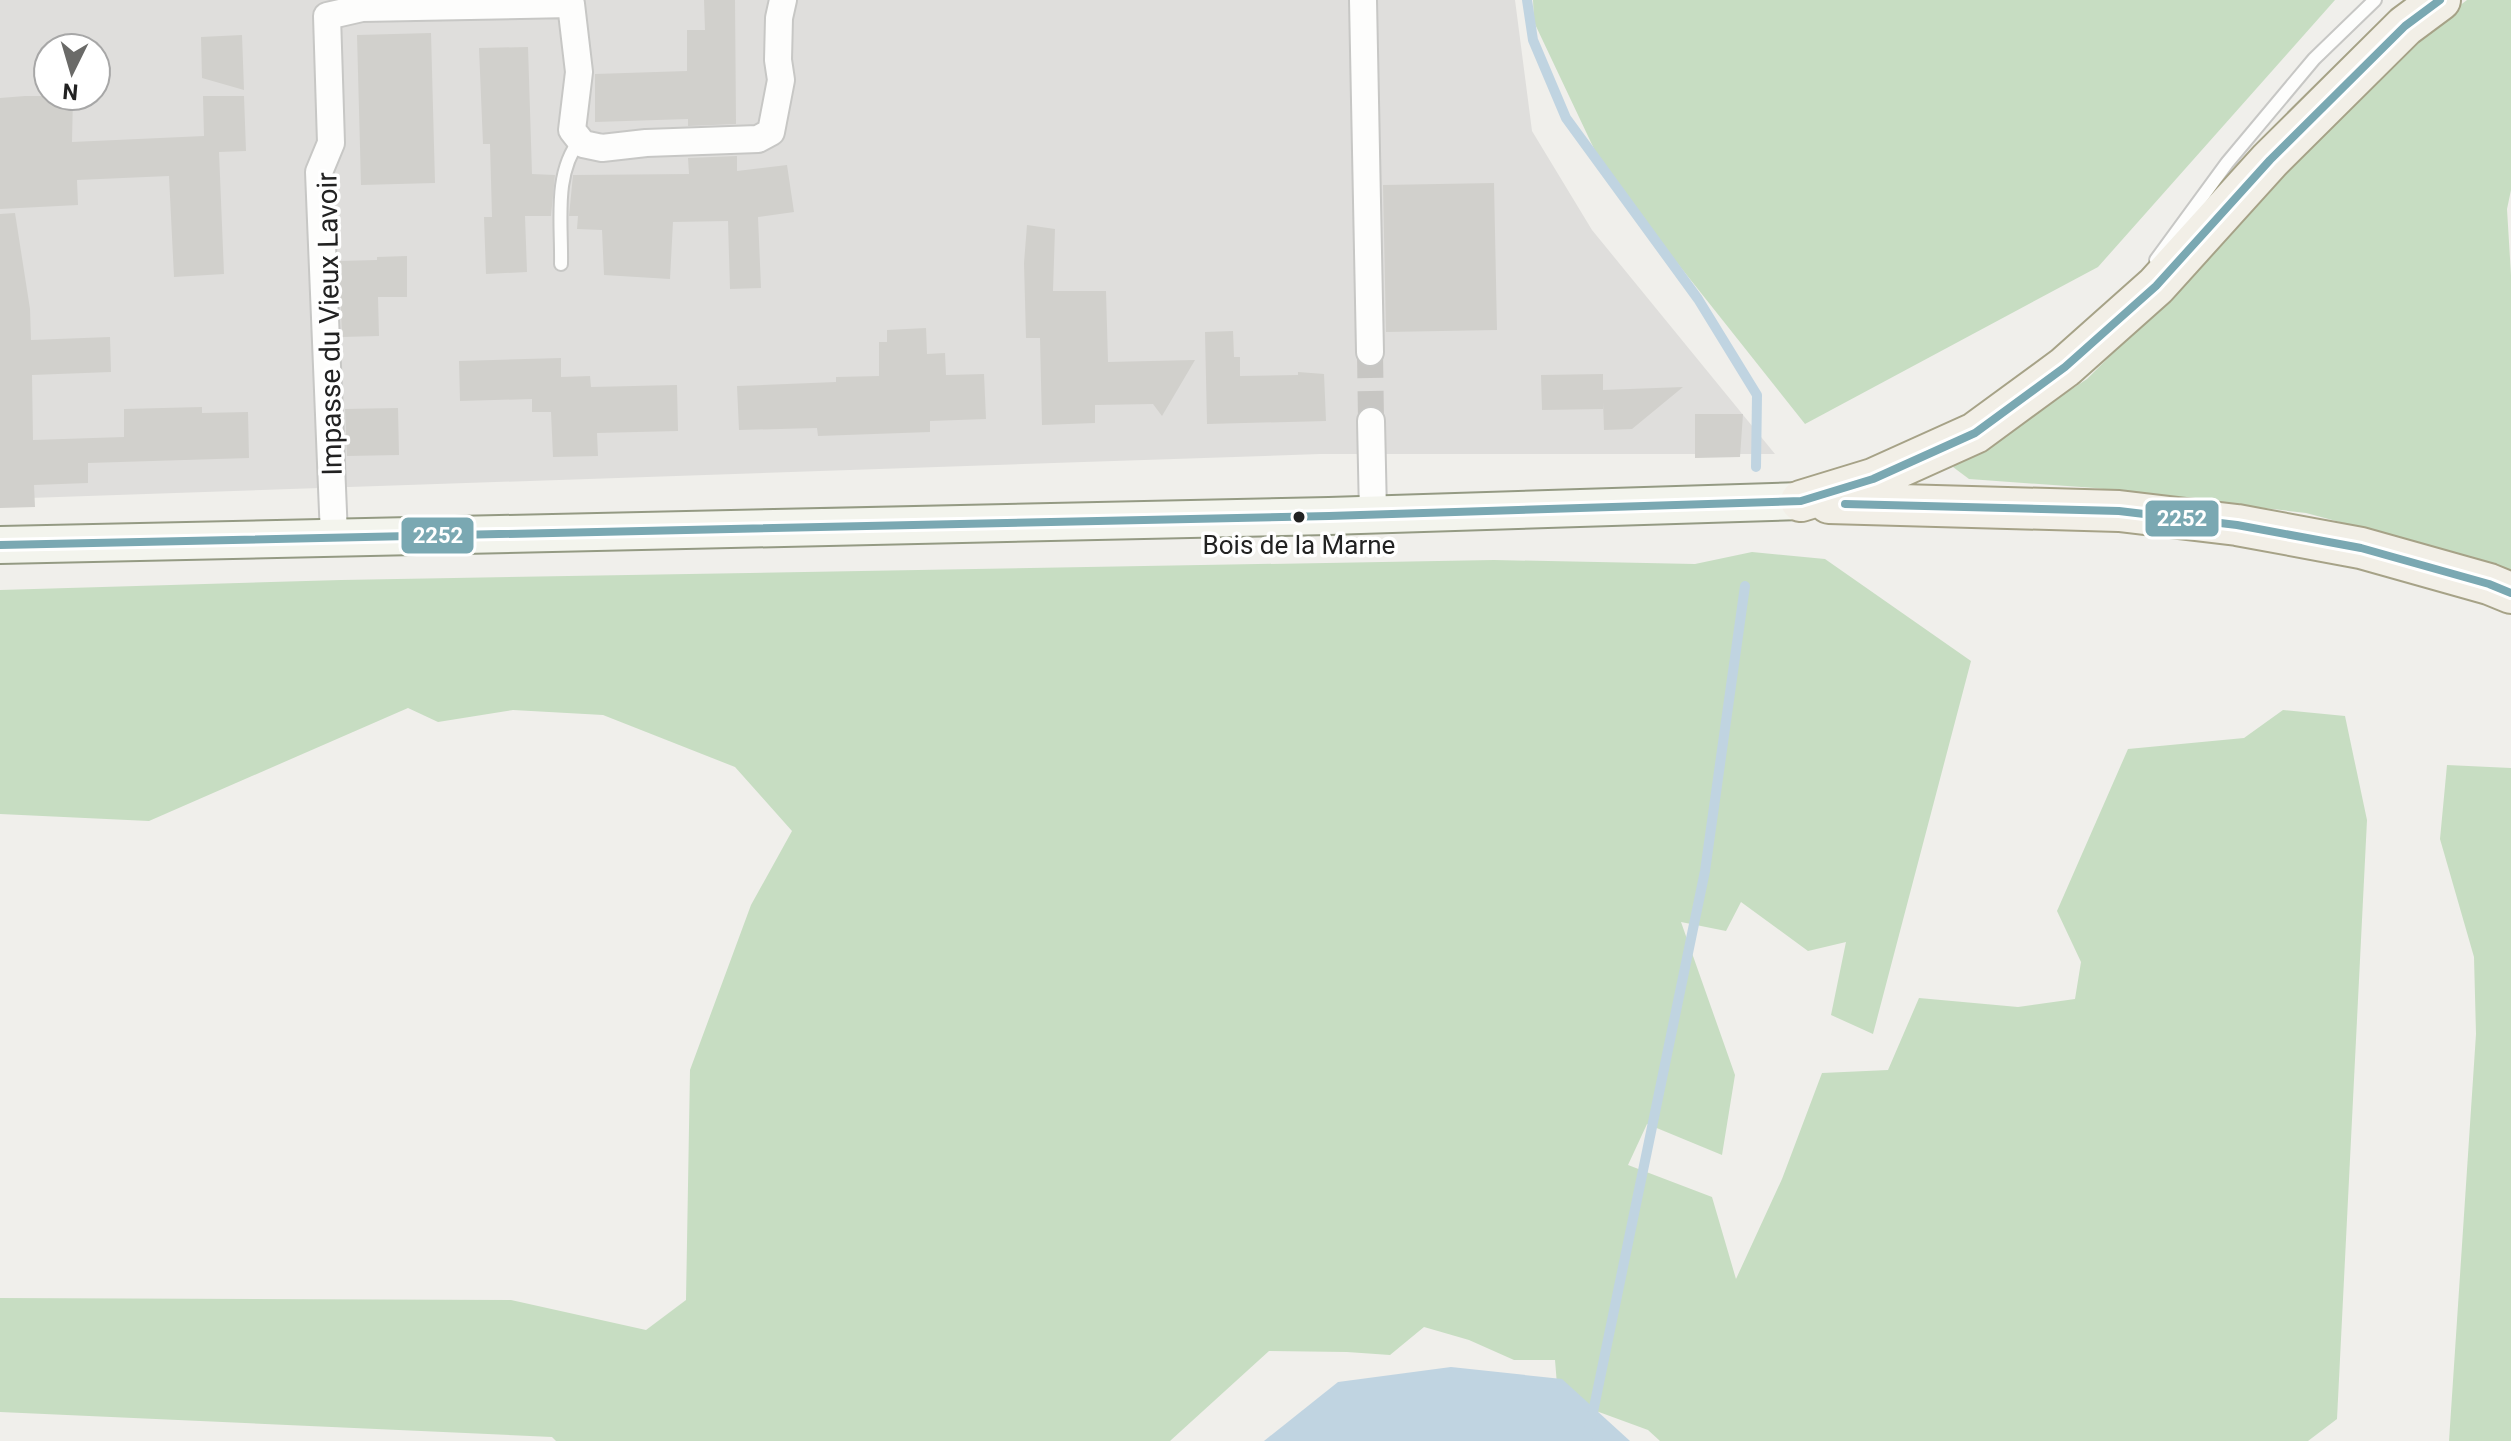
<svg xmlns="http://www.w3.org/2000/svg" width="2511" height="1441" font-family="Roboto,sans-serif">
<rect width="100%" height="100%" fill="#f0efeb"/>
<path fill="#dfdedc" fill-rule="evenodd" d="M0,0H1515L1532,131L1592,230L1775,454H1320L0,499ZM48,48H96V96H48Z"/>
<path fill="#c7ddc2" d="M1533,0H2335L2098,267L1805,424L1605,172L1534,22Z
M2467,0H2511V190L2507,209L2511,275V578L2434,547L2306,513L2095,488L1969,479L1953,467L2087,379L2182,284L2280,172L2395,55Z
M1752,552L1825,559L1971,661L1873,1034L1831,1015L1846,942L1808,951L1741,902L1726,931L1681,922L1735,1075L1722,1155L1647,1124L1628,1165L1712,1197L1736,1279L1782,1179L1822,1073L1888,1070L1919,998L2018,1007L2075,999L2081,962L2057,911L2128,749L2244,738L2283,710L2345,716L2367,820L2337,1419L2308,1441H1660L1648,1430L1558,1397L1555,1360H1514L1469,1340L1424,1327L1390,1355L1347,1352L1269,1351L1170,1441H556L552,1437L0,1412V1298L511,1300L646,1330L686,1300L690,1070L751,905L792,831L735,767L603,715L513,710L438,722L408,708L149,821L0,814V590L341,580L1494,560L1695,564Z
M2447,765L2511,768V1441H2449L2476,1034L2474,957L2440,839Z"/>
<path fill="#c0d4e1" d="M1451,1367L1562,1379L1630,1441H1264L1338,1382Z"/>
<g fill="none" stroke-linecap="round" stroke-linejoin="round">
<path stroke="#c0d4e1" stroke-width="10" d="M1527,0L1533,40L1566,118L1698,299L1757,395L1756,467
M1587,1441L1705,871L1745,586"/>
</g>
<path fill="#d1d0cc" d="M704,0H735L736,124L688,126V119L595,122V74L687,71V30H705Z
M431,33L435,183L361,185L357,35Z
M242,35L244,90L202,78L201,37Z
M528,47L532,174L555,175L551,216H525L527,272L486,274L484,217H492L490,144H483L479,48Z
M25,96H73L72,142L204,136L203,96H244L246,151L219,152L224,274L174,277L169,176L77,180L78,205L0,209V98Z
M737,156V171L787,165L794,212L758,217L761,288L730,289L728,221L673,222L670,279L604,275L602,230L577,229L578,216H569L573,175L689,174L688,158Z
M1494,183L1497,330L1386,332L1383,185Z
M15,213L30,309L31,340L110,337L111,372L32,375L33,440L124,437V409L202,407V413L248,412L249,458L88,463V483L34,485L35,507L0,508V214Z
M1027,225L1055,229L1053,291H1106L1108,362L1195,360L1162,416L1153,404L1095,405V423L1042,425L1040,338H1026L1024,263Z
M407,256V297H378L379,336L342,337L339,261L377,260V257Z
M926,328L927,354L945,353L946,375L984,374L986,419L930,421V432L818,436L817,428L739,430L737,386L836,382V377L879,376V342H887V330Z
M1233,331L1234,357H1240V376L1298,375V372L1324,374L1326,421L1207,424L1205,332Z
M561,358V377L590,376L591,387L677,385L678,431L597,433L598,456L553,457L551,412H532V399L460,401L459,361Z
M1603,374V390L1683,387L1632,429L1604,430L1603,402V409L1542,410L1541,375Z
M398,408L399,455L347,456L345,409Z
M1695,414H1743L1740,457L1695,458Z"/>
<g fill="none" stroke-linecap="round" stroke-linejoin="round">
<path stroke="#c7c6c3" stroke-width="26" stroke-dasharray="26 13" stroke-linecap="butt" d="M1370,352L1371,421"/>
<g stroke="#c7c7c5" stroke-width="16">
<path id="lane" d="M2156,260L2227,163L2314,59L2375,0
M561,264C562,223 553,174 580,140"/>
</g>
<g stroke="#c7c7c5" stroke-width="30">
<path id="street" d="M1363,0L1370,352
M1371,421L1373,513
M334,536L319,172L331,143L327,16L362,8L571,4L579,72L572,130L583,144L602,148L646,143L758,139L771,132L781,80L778,60L779,18L783,0"/>
</g>
<g stroke="#949a83" stroke-width="40">
<path id="secondary" d="M0,545L1329,516L1801,501"/>
</g>
<g stroke="#a6a287" stroke-width="44">
<path id="primary" d="M1801,501L1873,479L1975,433L2065,367L2156,286L2270,160L2405,26L2440,0
M1829,503L2119,511L2237,525L2361,548L2489,584L2511,593"/>
</g>
<use href="#lane" stroke="#fdfdfc" stroke-width="12"/>
<use href="#street" stroke="#fdfdfc" stroke-width="26"/>
<use href="#secondary" stroke="#f3f4ed" stroke-width="36"/>
<use href="#primary" stroke="#f2efe7" stroke-width="40"/>
<g stroke="#fff" stroke-width="14">
<path id="bus-1" d="M1845,504L2119,511L2237,525L2361,548L2489,584L2511,593
M0,545L1329,516L1801,501L1873,479L1975,433L2065,367L2156,286L2270,160L2405,26L2440,0"/>
</g>
<use href="#bus-1" stroke="#7aa8b2" stroke-width="8"/>
</g>
<circle fill="#222" stroke="#fff" stroke-width="3" cx="1299" cy="517" r="7"/>
<g text-anchor="middle" stroke-width="7" stroke-linejoin="round" paint-order="stroke">
<g font-size="26" fill="#222" stroke="#fff">
<text x="1299" y="554">Bois de la Marne</text>
</g>
<g font-size="28" fill="#222" stroke="#fff">
<text transform="translate(329 324) rotate(-91)" y="10">Impasse du Vieux Lavoir</text>
</g>
</g>
<g stroke="#fff" stroke-width="3">
<rect x="2144" y="499" width="76" height="39" rx="8" fill="#7aa8b2"/>
<rect x="400" y="516" width="75" height="39" rx="8" fill="#7aa8b2"/>
</g>
<g font-size="22" text-anchor="middle" font-weight="bold" fill="#fff">
<text x="2182" y="526">2252</text>
<text x="438" y="543">2252</text>
</g>
<g transform="translate(72 72) rotate(185)"><circle r="38" fill="#ffffff" stroke="#a7a7a7" stroke-width="2"/>
<path d="M0-6L14 30L0 20L-14 30Z" fill="#6a6a68"/>
<text y="-12" font-size="22" font-weight="bold" text-anchor="middle" fill="#222222">N</text>
</g>
</svg>
